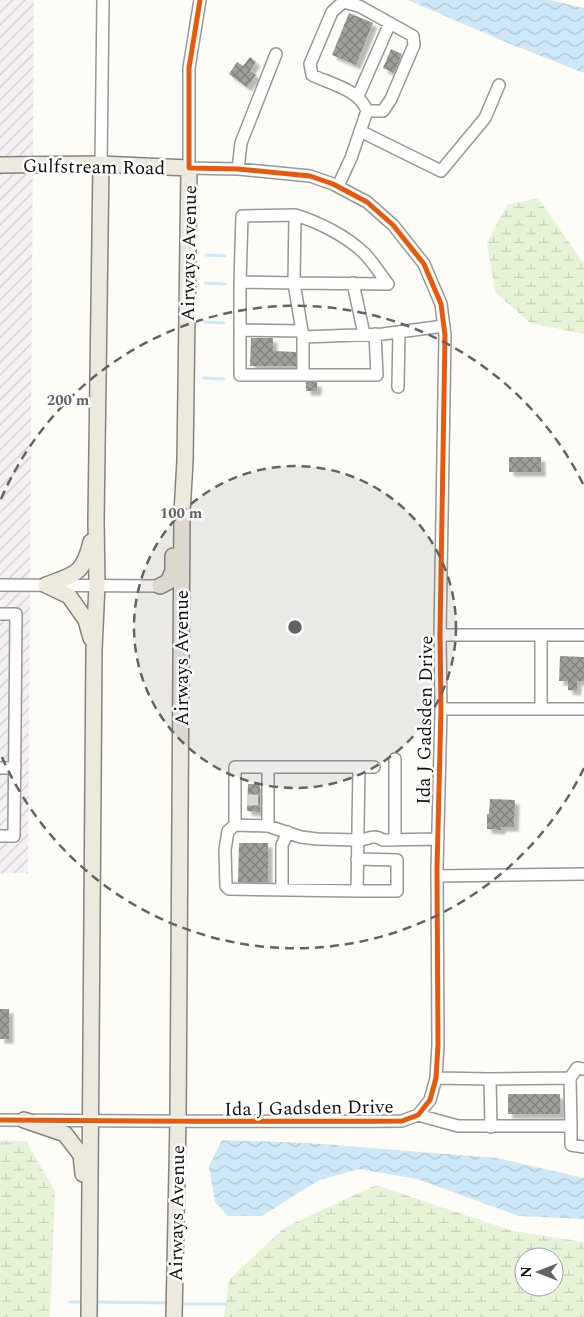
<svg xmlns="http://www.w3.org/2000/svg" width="584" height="1317" font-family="Spectral,serif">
<defs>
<pattern id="industrial-furrows" width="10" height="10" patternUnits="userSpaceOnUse" patternTransform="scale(1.25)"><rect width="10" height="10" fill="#f5f0f3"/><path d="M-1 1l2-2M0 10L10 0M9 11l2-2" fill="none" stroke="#d1cdcf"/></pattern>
<pattern id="wetland-marsh" width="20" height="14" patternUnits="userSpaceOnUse" patternTransform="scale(1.25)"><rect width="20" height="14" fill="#e7f3d7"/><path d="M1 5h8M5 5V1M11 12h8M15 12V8" fill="none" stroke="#c5cfb8"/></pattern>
<pattern id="water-waves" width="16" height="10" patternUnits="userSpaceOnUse" patternTransform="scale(1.25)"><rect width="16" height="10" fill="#cde8f7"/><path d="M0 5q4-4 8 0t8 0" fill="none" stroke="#afc6d3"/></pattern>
<pattern id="building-cross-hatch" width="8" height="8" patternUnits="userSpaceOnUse" patternTransform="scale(1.25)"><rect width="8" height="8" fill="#a19f9c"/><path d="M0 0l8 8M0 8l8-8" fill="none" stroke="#82807e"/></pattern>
<filter id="shadow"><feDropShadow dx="4.5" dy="4.5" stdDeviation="1" flood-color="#0004"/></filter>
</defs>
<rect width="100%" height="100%" fill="#fdfcf7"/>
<path fill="url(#industrial-furrows)" d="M0,0H34L28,873H0Z"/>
<path fill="url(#wetland-marsh)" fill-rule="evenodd" d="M538,198L582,261H584V334L530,323L495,292L487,243L507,205Z
M0,1141H26L55,1191L50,1317H0Z
M376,1185L513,1231L584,1242V1317H224L229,1280L285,1227ZM524,1257H554V1287H524Z"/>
<path fill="url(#water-waves)" d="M408,0H550L584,8V73L503,41Z
M222,1140L309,1143L497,1158L584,1178V1219L519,1216L417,1179L359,1169L319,1180L262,1216H228L215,1202L209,1166Z"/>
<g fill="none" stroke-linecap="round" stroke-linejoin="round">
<path stroke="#cde8f7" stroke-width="3" d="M206,255L225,256
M205,283L225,284
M205,322L224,323
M204,378L224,379
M70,1302H85
M93,1302L170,1303
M178,1304H226"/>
</g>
<path fill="url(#building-cross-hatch)" filter="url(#shadow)" d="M349,13L373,23L356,65L332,55Z
M391,49L402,54L394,73L383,68Z
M250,57L256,62L250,71L256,75L247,87L229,74L237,62L243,66Z
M251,338H273V351L296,352V366H250Z
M306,382H317V391H306Z
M509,457H541V472H509Z
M560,656L584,657V681H577V691L568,690V681H559Z
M248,784H260V812L247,811Z
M490,799L515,800L514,827H501V830L487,829V814H489Z
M239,843H268V882H238Z
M0,1009H9V1039H0Z
M508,1094H560V1114H508Z"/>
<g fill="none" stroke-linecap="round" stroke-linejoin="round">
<path stroke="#dad9d4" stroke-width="11" stroke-dasharray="11 5.5" stroke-linecap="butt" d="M247,800H261"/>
<g stroke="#979795" stroke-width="14">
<path id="minor" d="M358,96L390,23
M360,131L441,171L485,118L499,85
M101,164L103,0
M238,169L241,143L276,54
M338,186L351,158L367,111C360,90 331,84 312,75L310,64L332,12L343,2L359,6L413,36L414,45L391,99L383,111H367
M295,215L242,216L240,282L294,283L295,215C319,222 346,236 364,253C373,262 380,274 388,284L294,283L303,337L383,334L444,326
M240,282V375H377L375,334
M353,283L364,334
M240,330L302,331
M303,337V375
M398,387L399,332
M0,585L160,586
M0,614H16L14,836H0
M440,635H584
M441,709H584
M541,709V635
M395,759V840
M359,767L357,891L229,889L226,886L225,850L228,831L235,825L268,826L301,837L317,839L357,840C367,841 372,833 383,840L438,839
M0,768H15
M235,825V767H374
M268,826V767
M437,876L584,874
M282,890V845L288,832
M357,891H397V860L357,859
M436,1078L490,1079L491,1127
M570,1078L577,1068L584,1069
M418,1115L458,1126H571L570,1078L490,1079
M0,1120C134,1121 268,1122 402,1121L418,1115L430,1100L436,1078L438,1045L437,869L441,709L440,635L445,335L441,304L424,264L393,225L367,202L333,184L310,176L238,169L189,168V68L200,0
M571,1126V1145L584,1147"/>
</g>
<g stroke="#858482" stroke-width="18">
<path id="major" d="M0,165L101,164L189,168L185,461L182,513L178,1120L174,1317
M46,585C75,574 83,575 91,542
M46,585L69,596L86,620L91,638
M160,586L168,582L173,571V556
M24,1120L65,1134L81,1155L83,1174
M89,1317L94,649L97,585L96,521L101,164"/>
</g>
<use href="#minor" stroke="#fffffe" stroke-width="11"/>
<use href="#major" stroke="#ede9dc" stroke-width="15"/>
<g stroke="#fff" stroke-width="8">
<path id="cycleway" d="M0,1120C134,1121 268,1122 402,1121L418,1115L430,1100L436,1078L438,1045L437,869L441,709L440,635L445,335L441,304L424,264L393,225L367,202L333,184L310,176L238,169L189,168V68L200,0"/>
</g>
<use href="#cycleway" stroke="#e8590c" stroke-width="5"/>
</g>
<circle cx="295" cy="627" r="161" fill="#646362" fill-opacity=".12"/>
<g fill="none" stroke="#646362" stroke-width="2.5" stroke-dasharray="9 6">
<circle cx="295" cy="627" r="161"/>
<path d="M584 768A321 321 0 0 1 1 755M1 499A321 321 0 0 1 584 486"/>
</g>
<g text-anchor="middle" stroke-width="5" stroke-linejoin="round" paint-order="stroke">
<g font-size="19" fill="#111" stroke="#fff">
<text transform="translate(94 166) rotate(1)" y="7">Gulfstream Road</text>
<text transform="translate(188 253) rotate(-89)" y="7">Airways Avenue</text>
<text transform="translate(181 658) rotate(-90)" y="7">Airways Avenue</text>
<text transform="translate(424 720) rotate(-89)" y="7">Ida J Gadsden Drive</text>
<text transform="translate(309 1107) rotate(-1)" y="7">Ida J Gadsden Drive</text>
<text transform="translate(176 1213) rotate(-89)" y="7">Airways Avenue</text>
</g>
</g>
<circle cx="295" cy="627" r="8" fill="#646362" stroke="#fff" stroke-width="2.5"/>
<g font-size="15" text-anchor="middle" font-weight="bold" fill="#646362" stroke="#fff" stroke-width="5" stroke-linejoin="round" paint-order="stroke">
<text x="68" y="405">200 m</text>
<text x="181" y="518">100 m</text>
</g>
<g transform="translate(539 1272) rotate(270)"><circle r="24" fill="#ffffff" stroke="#a0a0a0"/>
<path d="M0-4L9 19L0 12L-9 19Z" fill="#646362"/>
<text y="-8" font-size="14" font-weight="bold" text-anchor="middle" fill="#111111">N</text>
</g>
</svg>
